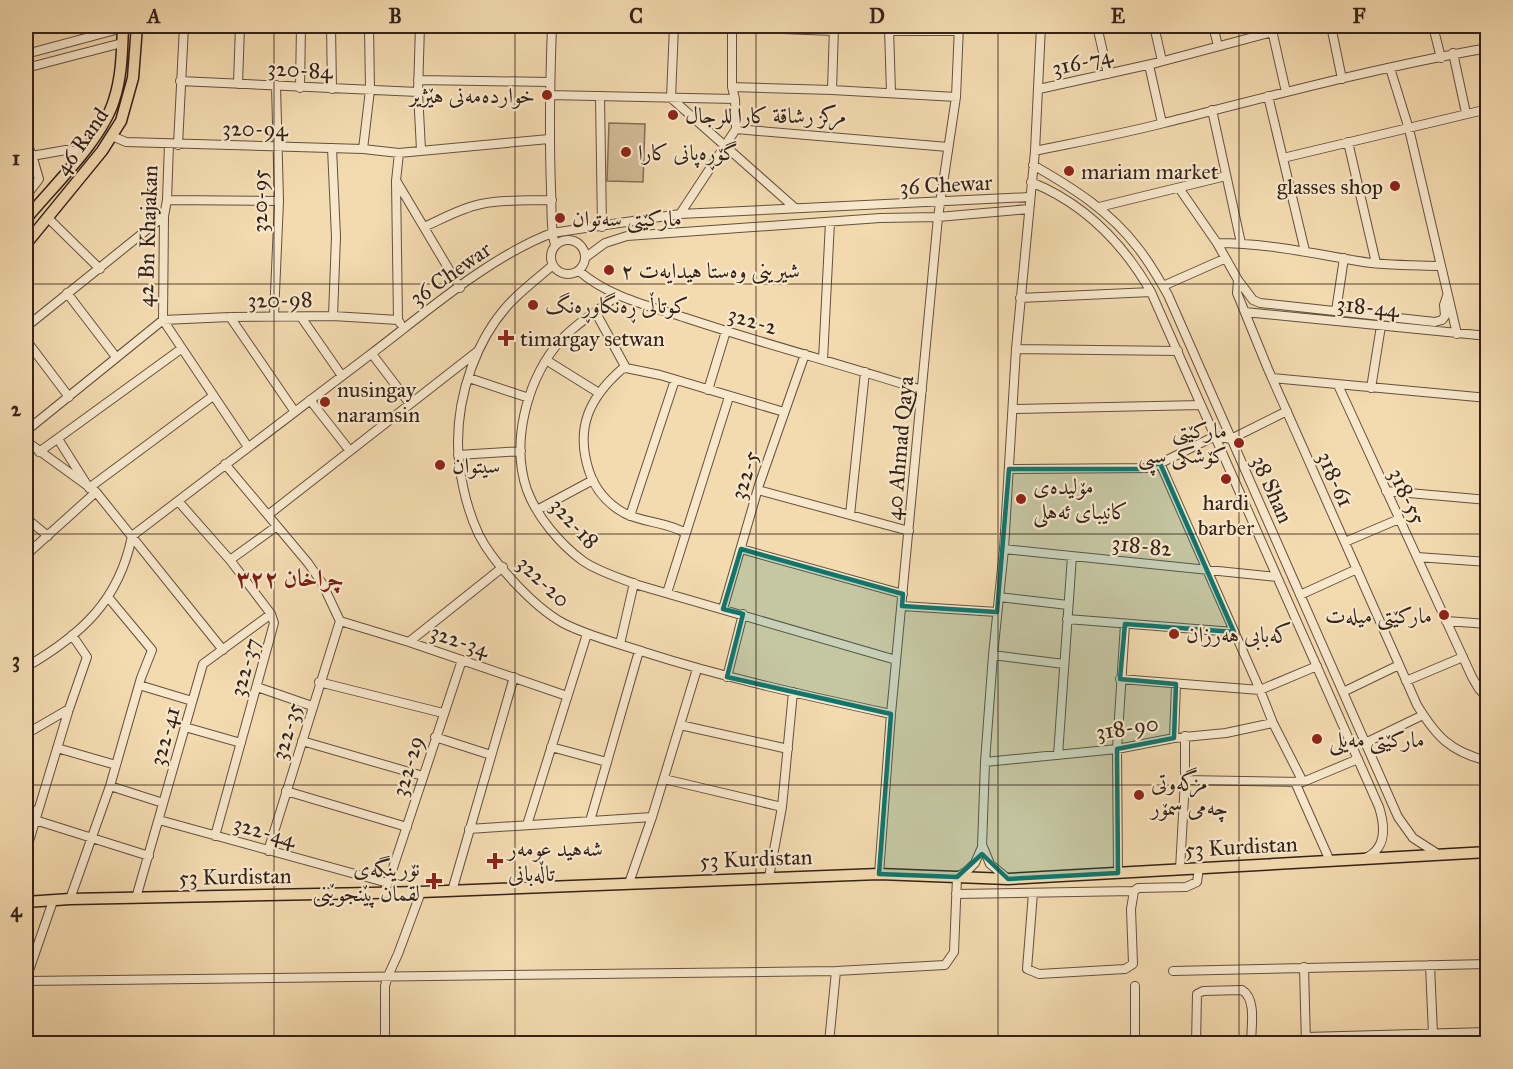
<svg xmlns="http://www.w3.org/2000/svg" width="1513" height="1069" font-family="'IM FELL Great Primer',Amiri,serif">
<rect width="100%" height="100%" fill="#f3daaf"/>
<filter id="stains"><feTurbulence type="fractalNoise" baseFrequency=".00333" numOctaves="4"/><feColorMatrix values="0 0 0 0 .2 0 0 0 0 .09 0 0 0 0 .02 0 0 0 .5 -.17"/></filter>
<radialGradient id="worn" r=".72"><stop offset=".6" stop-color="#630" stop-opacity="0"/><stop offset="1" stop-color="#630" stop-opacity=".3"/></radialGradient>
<path fill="#d3bb96" stroke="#846e58" stroke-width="1.5" d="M609,123L645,124L643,182L607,181Z"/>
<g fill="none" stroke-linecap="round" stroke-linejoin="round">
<g stroke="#64503e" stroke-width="10">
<path id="minor" d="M331,26L332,89
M420,26L418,92L421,150
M527,26L552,27
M552,26C550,80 549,134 551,189C552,208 550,227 555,245
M674,26L671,98L795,208
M1097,26L1108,74
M1154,26L1162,61
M1213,26L1218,46
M1271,26L1286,92
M1331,26L1342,79
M1433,26L1441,58
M732,27L834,31
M889,28L891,93
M889,31H958
M1453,53L1466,113
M26,54L123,28
M1149,65L1162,123
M26,68L122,43
M1390,68L1409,129L1457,334
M418,80L549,82
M180,81L418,92
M238,84L240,26
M732,87L832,90L956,97
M300,88L301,26
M1039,89L1156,63L1272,32
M832,90L834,27
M549,95L735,99
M600,96L602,227
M1268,96L1305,251
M1212,110L1241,243
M736,129L948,147
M112,136L126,142L363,149L399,153L549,139
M26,142L32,155L39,179L26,196
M1348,142L1376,263
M169,144L167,200L164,216L163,320L248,447
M178,145L184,26
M332,148L336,237L333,316
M363,149L370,90L369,26
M1035,151C1078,142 1121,134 1164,123C1271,96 1379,67 1488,48
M399,153L396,181L398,320L400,323
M26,157L66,150L83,152
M1283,158L1488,109
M1033,165C1073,188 1110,211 1138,248C1150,263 1159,279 1168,295L1398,817L1413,838L1438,854
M397,182L460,288
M1031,182C1083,203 1123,243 1151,292L1379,807C1385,826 1387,849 1365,858
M1179,188L1217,243L1238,280L1237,293L1268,369L1417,705C1436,736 1450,752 1488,761
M167,200L279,201
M1099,207L1226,176
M680,214L736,129L735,99L732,87V26
M48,218L100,269
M424,227C442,219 461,208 481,204C504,199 528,201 552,200
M551 257a17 17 0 1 1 34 0a17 17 0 1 1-34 0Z
M1217,243C1265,243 1311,253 1358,261C1385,266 1414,265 1441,266
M586,257L605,243L627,236L880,218L938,217L1029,209
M553,265C538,278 522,290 509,304C476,340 458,394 458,442C458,471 466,508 479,535C494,564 534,607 563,623C588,636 617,643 644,652C725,678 808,696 891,714
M579,271C609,297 649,306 686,318C764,344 844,365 922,390
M1238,280L1253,300L1260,303L1435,322L1442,320L1445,316L1444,305L1447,296
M1163,286L1224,259
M67,293L116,357
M618,295C597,312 571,326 555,347C526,385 511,444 527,490C537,517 560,544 583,561C599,572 620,578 638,585L896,660
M1020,298L1151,292
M1336,311L1344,258
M1245,312L1488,336
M596,313L626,368
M274,316L279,201L276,85
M230,317L295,412
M301,317L342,376
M26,327L164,216
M26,340L69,397
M1016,349L1178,351
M372,354L410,404
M546,360L599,393
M823,360L830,222
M626,368L622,369C589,398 575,428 589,471C595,489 608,504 624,513C643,523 668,522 685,533
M626,368L660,375L784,412
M469,378L529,398
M1272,378L1488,398
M1338,385L1472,677L1479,689L1488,698
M1371,388L1381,326
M708,390L726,331
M310,400L350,451
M1013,409L1201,405
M26,431L163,320L230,317L333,316L398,320
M58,439L89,488L213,396
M26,441L96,492L223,650
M39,452L181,349
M458,455L521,451
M1160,463L1260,690L1273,723L1303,782L1358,759
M225,464L308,563L322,583L340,621
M1009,469L1151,468L1215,436L1231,439L1287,411
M758,490L909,531
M1386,491L1488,500
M178,501L230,560L271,614L274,623L215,836
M537,510L593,480
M268,515L478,351
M850,515L865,372
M630,516L675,380
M26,518L48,536
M1345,542L1399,519
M741,549L903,594
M1004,549L1277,577
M26,555L96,492
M1417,557L1488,562
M230,560L277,526
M667,593L729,397
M1300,595L1357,569
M999,597L1068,605
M902,606L997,612
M723,609L759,485L805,354
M1067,619L1234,632
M340,621L409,642L567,696
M1446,621L1488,624
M409,642L503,567
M620,644L634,583
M993,655L1064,664
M26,667C81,635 119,601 132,536C211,475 291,415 371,354C425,313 489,257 552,233L680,214L1030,197
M727,677L743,614
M1120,679L1260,690L1317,666
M1406,681L1463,657
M319,682L443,713
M139,685L192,701
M257,687L312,706
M1343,692L1399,665
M680,725L788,749
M185,727L241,743
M26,734L69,709
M435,737L491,755
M1174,738L1176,684
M302,741L423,776
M1365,743L1423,715
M551,747L607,762
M57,748L116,765
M1058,755L1072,556
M985,762L1117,749L1174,738L1226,733L1273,723
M664,779L782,807
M1185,780L1303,782
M1295,782L1330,861
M110,786L163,803
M286,791L407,827
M26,810L38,811
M35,820L149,856
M159,820L388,883L384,892
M590,821L639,651
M527,825L587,634
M469,829L652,817
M983,847L990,864L1007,878
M26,851L69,709L87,657L72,635
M268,851L340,621
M1180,869L1185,780V736
M1118,873L1117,749L1125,624
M879,874L891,714L938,217L956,97L959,26
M769,877L782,807L793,692
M388,883L462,660
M629,883L652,817L697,669
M452,891L514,677
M1033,893L1027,969L1039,974L1125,969L1133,964L1131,909L1134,891L1138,888L1186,887L1197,882L1199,868
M956,894L1134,891
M136,898L203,664L271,614
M70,899L110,786L141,678L152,650L108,597
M1430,965L1433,1034
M1304,967L1306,1044
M1173,971L1488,964
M26,979L53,901
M26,981L836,971L945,965L954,952L957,877L967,871L975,863L982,847L985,762L993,655L1004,549L1016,349L1035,151L1041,26
M1135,986V1044
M1306,1037L1488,1032
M26,1042L55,1044
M829,1043L836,971
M263,1044L829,1040
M385,1044V986L388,976L398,954L421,892
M1196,1044L1197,994L1203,991L1242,990C1257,999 1251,1028 1251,1044"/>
</g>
<g stroke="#352219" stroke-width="13">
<path id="major" d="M26,219C53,186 102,140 114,100C122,76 122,50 123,26
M26,244L102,151L121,121L133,78L137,26
M26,902L70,899L421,892L879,874L1008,879L1488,852"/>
</g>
<use href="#minor" stroke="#f7e7cb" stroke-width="8"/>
<use href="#major" stroke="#f3daaf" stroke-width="10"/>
</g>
<path fill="#0f766e" fill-opacity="0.2" stroke="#0f766e" stroke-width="4.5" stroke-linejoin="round" d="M1160,463L1234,632L1125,624L1120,679L1176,684L1174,738L1117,749L1118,873L1008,879L982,854L957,877L879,874L891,714L727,677L743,614L723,609L741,549L903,594L902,606L997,612L1009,469H1140Z"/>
<path fill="none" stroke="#352219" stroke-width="1.5" stroke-opacity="0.55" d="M274,26V1044M515,26V1044M756,26V1044M998,26V1044M1239,26V1044M26,284H1488M26,534H1488M26,785H1488"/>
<g fill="#8f2418" stroke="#f7e7cb" stroke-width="2">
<circle cx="547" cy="95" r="6"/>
<circle cx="673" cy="115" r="6"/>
<circle cx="626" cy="152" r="6"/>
<circle cx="1069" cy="171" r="6"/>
<circle cx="1395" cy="186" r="6"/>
<circle cx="560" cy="218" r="6"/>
<circle cx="609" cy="270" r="6"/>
<circle cx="533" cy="305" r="6"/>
<path d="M503 329h6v6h6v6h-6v6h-6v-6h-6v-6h6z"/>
<circle cx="325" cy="402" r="6"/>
<circle cx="1239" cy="443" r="6"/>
<circle cx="440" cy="465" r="6"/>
<circle cx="1226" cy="479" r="6"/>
<circle cx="1021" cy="499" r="6"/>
<circle cx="1444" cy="615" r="6"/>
<circle cx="1174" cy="634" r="6"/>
<circle cx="1317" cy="739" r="6"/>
<circle cx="1139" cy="795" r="6"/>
<path d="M492 852h6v6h6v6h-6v6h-6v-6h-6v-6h6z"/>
<path d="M431 872h6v6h6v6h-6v6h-6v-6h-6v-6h6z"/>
</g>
<g text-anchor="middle" stroke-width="4.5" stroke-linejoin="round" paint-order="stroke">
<g font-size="22" fill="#352219" stroke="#f7e7cb">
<text transform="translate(1082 61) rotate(-13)" y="8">316-74</text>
<text transform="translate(300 69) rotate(3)" y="8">320-84</text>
<text transform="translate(255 128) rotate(1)" y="8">320-94</text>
<text transform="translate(81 141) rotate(-55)" y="8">46 Rand</text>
<text transform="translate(946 184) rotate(-3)" y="8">36 Chewar</text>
<text transform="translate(259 201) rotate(-90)" y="8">320-95</text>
<text transform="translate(147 236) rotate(-88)" y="8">42 Bn Khajakan</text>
<text transform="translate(450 273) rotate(-35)" y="8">36 Chewar</text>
<text transform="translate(280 299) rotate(-1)" y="8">320-98</text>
<text transform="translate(1368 306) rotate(6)" y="8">318-44</text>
<text transform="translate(753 320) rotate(17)" y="8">322-2</text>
<text transform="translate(899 448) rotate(-85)" y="8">40 Ahmad Qaya</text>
<text transform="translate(744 475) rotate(-72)" y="8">322-5</text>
<text transform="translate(1336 479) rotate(66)" y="8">318-61</text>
<text transform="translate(1273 489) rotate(66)" y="8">38 Shan</text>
<text transform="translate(1408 496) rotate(65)" y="8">318-55</text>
<text transform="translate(575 523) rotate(47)" y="8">322-18</text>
<text transform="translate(1142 545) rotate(6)" y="8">318-82</text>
<text transform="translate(544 581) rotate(43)" y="8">322-20</text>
<text transform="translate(460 640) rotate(19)" y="8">322-34</text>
<text transform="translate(244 667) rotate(-74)" y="8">322-37</text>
<text transform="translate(1127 727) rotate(-9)" y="8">318-90</text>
<text transform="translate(286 731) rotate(-73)" y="8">322-35</text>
<text transform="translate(164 736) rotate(-74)" y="8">322-41</text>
<text transform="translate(407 766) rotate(-73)" y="8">322-29</text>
<text transform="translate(265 831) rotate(16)" y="8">322-44</text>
<text transform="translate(1241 846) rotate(-3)" y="8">53 Kurdistan</text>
<text transform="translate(756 858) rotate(-2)" y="8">53 Kurdistan</text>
<text transform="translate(235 876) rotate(-1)" y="8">53 Kurdistan</text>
</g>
<g font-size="22" fill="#352219" stroke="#f7e7cb" text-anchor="start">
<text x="535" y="103" text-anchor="end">خواردەمەنی هێژیر</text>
<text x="685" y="123">مركز رشاقة كارا للرجال</text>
<text x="638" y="160">گۆڕەپانی کارا</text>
<text x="1081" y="179">mariam market</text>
<text x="1383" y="194" text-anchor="end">glasses shop</text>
<text x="572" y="226">مارکێتی سەتوان</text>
<text x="621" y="278">شیرینی وەستا هیدایەت ٢</text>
<text x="545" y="313">کوتاڵی ڕەنگاوڕەنگ</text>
<text x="520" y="346">timargay setwan</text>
<text x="337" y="397">nusingay<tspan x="337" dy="25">naramsin</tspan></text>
<text x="1227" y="438" text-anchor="end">مارکێتی<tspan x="1227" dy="25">کۆشکی سپی</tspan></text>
<text x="452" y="473">سيتوان</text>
<text x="1033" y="494">مۆلیدەی<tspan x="1033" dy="25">کانیبای ئەهلی</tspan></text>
<text x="1226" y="510" text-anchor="middle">hardi<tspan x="1226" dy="25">barber</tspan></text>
<text x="1432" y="623" text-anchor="end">مارکێتی میلەت</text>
<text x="1186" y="642">کەبابی هەرزان</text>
<text x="1329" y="747">مارکێتی مەیلی</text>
<text x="1151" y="790">مزگەوتی<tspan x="1151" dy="25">چەمی سمۆر</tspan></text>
<text x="508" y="856">شەهید عومەر<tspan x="508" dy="25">تاڵەبانی</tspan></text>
<text x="420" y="876" text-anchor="end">نۆرینگەی<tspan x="420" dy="25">لقمان پێنجوێنی</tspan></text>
</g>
<g font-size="24" font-weight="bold" fill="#7a1f14" stroke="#f7e7cb">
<text x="290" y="586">چراخان ٣٢٢</text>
</g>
</g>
<rect width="1513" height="1069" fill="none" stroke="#f3daaf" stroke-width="66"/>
<rect x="33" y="33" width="1447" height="1003" fill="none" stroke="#352219" stroke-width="2"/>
<g font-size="20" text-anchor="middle" font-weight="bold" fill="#352219">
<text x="154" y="23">A</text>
<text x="395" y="23">B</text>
<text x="636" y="23">C</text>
<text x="877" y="23">D</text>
<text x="1118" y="23">E</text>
<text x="1359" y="23">F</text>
<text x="16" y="165">1</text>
<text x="16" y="416">2</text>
<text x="16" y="667">3</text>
<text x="16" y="917">4</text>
</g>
<rect width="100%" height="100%" filter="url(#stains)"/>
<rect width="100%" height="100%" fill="url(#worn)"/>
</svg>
